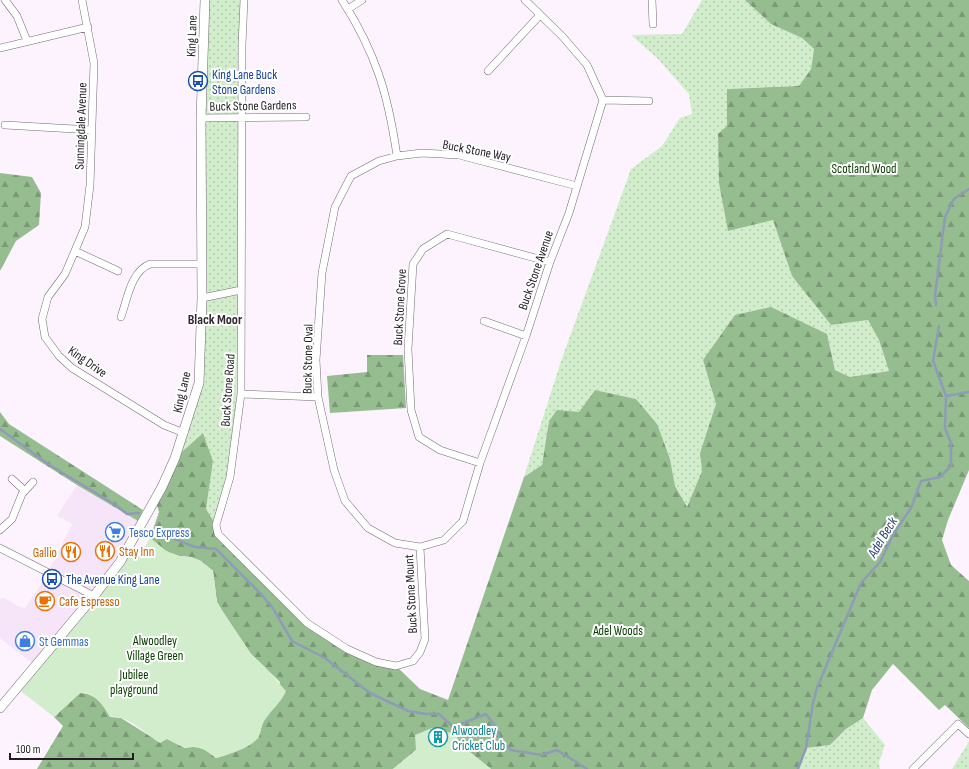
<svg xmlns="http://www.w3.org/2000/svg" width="969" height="769" font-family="'Sofia Sans Condensed',sans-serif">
<defs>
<pattern id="grass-dots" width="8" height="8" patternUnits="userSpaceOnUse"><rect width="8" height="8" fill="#d1edcc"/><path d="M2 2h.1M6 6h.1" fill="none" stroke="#b3cbaf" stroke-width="1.8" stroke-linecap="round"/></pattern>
<pattern id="forest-firs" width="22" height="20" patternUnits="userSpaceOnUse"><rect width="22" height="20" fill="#96bd90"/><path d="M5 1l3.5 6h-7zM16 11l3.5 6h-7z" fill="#7a9975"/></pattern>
</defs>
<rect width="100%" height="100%" fill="#fdf3fe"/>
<path fill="#f6e5f8" d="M77,485L138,521L108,570L32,663L0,638V600L2,597L24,609L43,582L72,524L57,516Z"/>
<path fill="url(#grass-dots)" d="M205,0H244L241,394L230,477L216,525L206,509L213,461L203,433L175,458L199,383Z
M702,0H745L771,24L802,38L814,49L811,69L799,86L727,89L728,231L773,220L792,276L831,325L868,320L879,340L889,371L850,377L835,370L827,334L703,360L716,404L700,453L702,471L687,508L675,486L670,459L636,399L595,390L579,412L549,421L542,465L524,477L561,361L631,169L662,146L680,118L692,114L689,94L658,59L631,35L682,34Z
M863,718L885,745L879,762L880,769H798L806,748L830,745L846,729Z
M969,741V769H952Z"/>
<path fill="url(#forest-firs)" d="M745,0H969V470L948,520L942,540L951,565L969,581V728L945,705L939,710L893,664L872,690L863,718L846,729L830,745L806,748L798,769H491L461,745L455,734L416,750L393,769H37L63,726L54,717L80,693C95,693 103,704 110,717L121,718L153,738L167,739L185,748C199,745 205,749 216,758L244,748L258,738L263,722L271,711L280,682L251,654L223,612L217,602L213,571L201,561L191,557L179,556L166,551L150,538L159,512L155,499L175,458L203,433L213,461L206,509L216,525L218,534L307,623L347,649L396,666L420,689L448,700L524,477L542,465L549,421L557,410L579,412L595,390L636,399L657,424L670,459L675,486L687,507L702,471L700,453L716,404L703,360L735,315L771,307L827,334L835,370L850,377L889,371L879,340L868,320L831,325L792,276L773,220L728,231L719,183L718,134L727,126V89L799,86L811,69L814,49L802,38L771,24Z
M0,173L32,177L41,193L39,225L16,241L0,271Z
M367,355H403L406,408L330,413L327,376L367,372Z
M0,412L9,424L143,510L138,521L77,485L0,436Z"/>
<path fill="#d1edcc" d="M150,538L166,551L179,556L191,557L201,561L213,571L217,602L223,612L251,654L264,666L286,691C281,703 271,710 264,721C261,726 261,734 258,738C250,748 227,755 216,758C205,749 199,745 185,748L167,739L160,743C145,734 128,714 110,717C103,704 95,693 80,693L54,717L18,689L69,632L131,554H141Z
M432,728L455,734L461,745L491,769H393L416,750L415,735Z"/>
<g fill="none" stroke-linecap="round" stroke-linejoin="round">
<path stroke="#8e9cb8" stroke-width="2.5" d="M936,305L935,295L945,217L954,199L969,189
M946,396L969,392
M0,429L48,464L117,506L127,514L139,513
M158,527L167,536L195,547L216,549L262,595L274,610L292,641L325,658L370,693L408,711L426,714H439L453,727L486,714L495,726L502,742L511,750L542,755L557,750L587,769
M798,769L806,748L813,703L817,688L861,583L880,562L894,533L911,508L921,481L940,477L951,466V443L945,428L946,396L933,361L939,326"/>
<g stroke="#746a75" stroke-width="8">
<path id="minor" d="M5,0L17,16L27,41
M82,0L94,63L90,185L85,227L65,274L48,297L42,319L45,337L59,356L72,368L164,425L184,433
M244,0L242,45L241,394L230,477L216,525L218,534L307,623L347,649L376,662L396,666L413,661L420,652L425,639L420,547
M342,0C376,53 388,94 397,156
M525,0L562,36L587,65L603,100L569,213L550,262L526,336L480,463L463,521L444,540L420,547L395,543L368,528L345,501L334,470L318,397L316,360L322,273L335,207L351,176L379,161L397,156L422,153L459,155L577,186
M652,0L653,24
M348,9L362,0
M0,48L88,27
M488,71L540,15
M603,100L649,101
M201,118L306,117
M5,125L92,130
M75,251L118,271
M202,298L241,290
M121,317C127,300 131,271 150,264H202
M484,321L526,336
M241,394L318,397
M480,463L440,450L419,437L411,410L408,349L413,264L423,249L447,234L550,262
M12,479L25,491
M0,530L12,519L22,494L33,482
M0,548L94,596
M913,769L958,724L969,734"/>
</g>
<g stroke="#746a75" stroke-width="10">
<path id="tertiary" d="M0,708L94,596L120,562L162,487L175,458L199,383L202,298L201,118L205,0"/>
</g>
<use href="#minor" stroke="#fff" stroke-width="7"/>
<use href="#tertiary" stroke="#fff" stroke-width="9"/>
</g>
<defs>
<g id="bus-ring" transform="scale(1)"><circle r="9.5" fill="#fff" stroke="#1a4fb4" stroke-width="1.5"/><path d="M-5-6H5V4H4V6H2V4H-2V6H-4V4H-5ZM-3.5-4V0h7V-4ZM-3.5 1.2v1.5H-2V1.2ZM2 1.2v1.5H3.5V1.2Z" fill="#1a4fb4"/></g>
<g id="supermarket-ring" transform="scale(1)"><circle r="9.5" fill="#fff" stroke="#3f7fe0" stroke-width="1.5"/><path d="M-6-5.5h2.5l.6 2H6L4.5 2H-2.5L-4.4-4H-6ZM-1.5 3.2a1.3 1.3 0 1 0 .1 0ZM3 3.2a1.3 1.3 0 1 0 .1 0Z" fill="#3f7fe0"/></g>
<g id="restaurant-ring" transform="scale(1)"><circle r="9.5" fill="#fff" stroke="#e8710a" stroke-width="1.5"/><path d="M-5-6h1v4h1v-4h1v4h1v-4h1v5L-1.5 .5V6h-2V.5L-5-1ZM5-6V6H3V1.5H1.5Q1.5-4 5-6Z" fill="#e8710a"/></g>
<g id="cafe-ring" transform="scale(1)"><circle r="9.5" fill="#fff" stroke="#e8710a" stroke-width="1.5"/><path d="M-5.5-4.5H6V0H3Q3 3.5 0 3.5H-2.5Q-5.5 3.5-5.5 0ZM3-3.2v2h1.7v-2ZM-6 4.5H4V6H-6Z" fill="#e8710a"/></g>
<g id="shop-ring" transform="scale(1)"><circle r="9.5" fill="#fff" stroke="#3f7fe0" stroke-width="1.5"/><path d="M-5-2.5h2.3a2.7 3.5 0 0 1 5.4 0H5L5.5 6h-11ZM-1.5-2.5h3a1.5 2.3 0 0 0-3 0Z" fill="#3f7fe0"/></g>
<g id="building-ring" transform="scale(1)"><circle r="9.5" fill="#fff" stroke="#0f9aa8" stroke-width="1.5"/><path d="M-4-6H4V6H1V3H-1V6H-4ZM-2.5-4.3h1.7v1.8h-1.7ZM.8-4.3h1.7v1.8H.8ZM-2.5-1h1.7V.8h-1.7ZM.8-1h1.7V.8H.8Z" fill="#0f9aa8"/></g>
</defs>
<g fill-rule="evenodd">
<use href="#bus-ring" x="198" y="81"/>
<use href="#supermarket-ring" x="115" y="532"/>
<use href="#restaurant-ring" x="105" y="551"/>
<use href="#restaurant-ring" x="71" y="552"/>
<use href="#bus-ring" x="52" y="579"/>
<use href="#cafe-ring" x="45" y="601"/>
<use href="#shop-ring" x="25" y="641"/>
<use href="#building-ring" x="438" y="737"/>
</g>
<g text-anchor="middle" stroke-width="4" stroke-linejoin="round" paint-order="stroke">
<g font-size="13" fill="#211d22" stroke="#fff">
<text transform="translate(191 36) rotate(-88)" y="5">King Lane</text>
<text transform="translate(253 105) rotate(-1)" y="5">Buck Stone Gardens</text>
<text transform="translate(80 126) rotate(-88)" y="5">Sunningdale Avenue</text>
<text transform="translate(477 150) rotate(11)" y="5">Buck Stone Way</text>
<text transform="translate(535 270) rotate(-71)" y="5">Buck Stone Avenue</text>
<text transform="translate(399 307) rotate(-87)" y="5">Buck Stone Grove</text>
<text transform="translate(307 359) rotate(-89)" y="5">Buck Stone Oval</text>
<text transform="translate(88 361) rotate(35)" y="5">King Drive</text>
<text transform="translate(227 390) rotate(-86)" y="5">Buck Stone Road</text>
<text transform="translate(181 392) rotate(-77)" y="5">King Lane</text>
<text transform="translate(410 594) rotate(-93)" y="5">Buck Stone Mount</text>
</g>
<g font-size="13" fill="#164399" stroke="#fff" text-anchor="start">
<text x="212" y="79">King Lane Buck<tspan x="212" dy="15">Stone Gardens</tspan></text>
<text x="66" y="584">The Avenue King Lane</text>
</g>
<g font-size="13" fill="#0b4002" stroke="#fff">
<text x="864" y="173">Scotland Wood</text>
<text x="618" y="635">Adel Woods</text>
<text x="155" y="645">Alwoodley<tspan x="155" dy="15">Village Green</tspan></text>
<text x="134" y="679">Jubilee<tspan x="134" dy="15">playground</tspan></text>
</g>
<g font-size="13" fill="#366cbe" stroke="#fff" text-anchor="start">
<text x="129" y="537">Tesco Express</text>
<text x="39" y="646">St Gemmas</text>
</g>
<g font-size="13" fill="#c56008" stroke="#fff" text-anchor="start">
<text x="119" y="556">Stay Inn</text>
<text x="57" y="557" text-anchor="end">Gallio</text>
<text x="59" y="606">Cafe Espresso</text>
</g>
<g font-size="13" fill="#0d838f" stroke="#fff" text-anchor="start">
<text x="452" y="735">Alwoodley<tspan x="452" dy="15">Cricket Club</tspan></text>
</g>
<g font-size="14" font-weight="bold" fill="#312832" stroke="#fff">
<text x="215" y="324">Black Moor</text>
</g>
<g font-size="14" font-style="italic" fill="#1f3a74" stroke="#fff">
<text transform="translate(882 537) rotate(-59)" y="5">Adel Beck</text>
</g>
</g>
<path d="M10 753v6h123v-6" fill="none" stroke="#211d22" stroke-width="2"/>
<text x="16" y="753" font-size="12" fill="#211d22" stroke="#ffffff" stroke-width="3" paint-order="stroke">100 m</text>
</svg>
